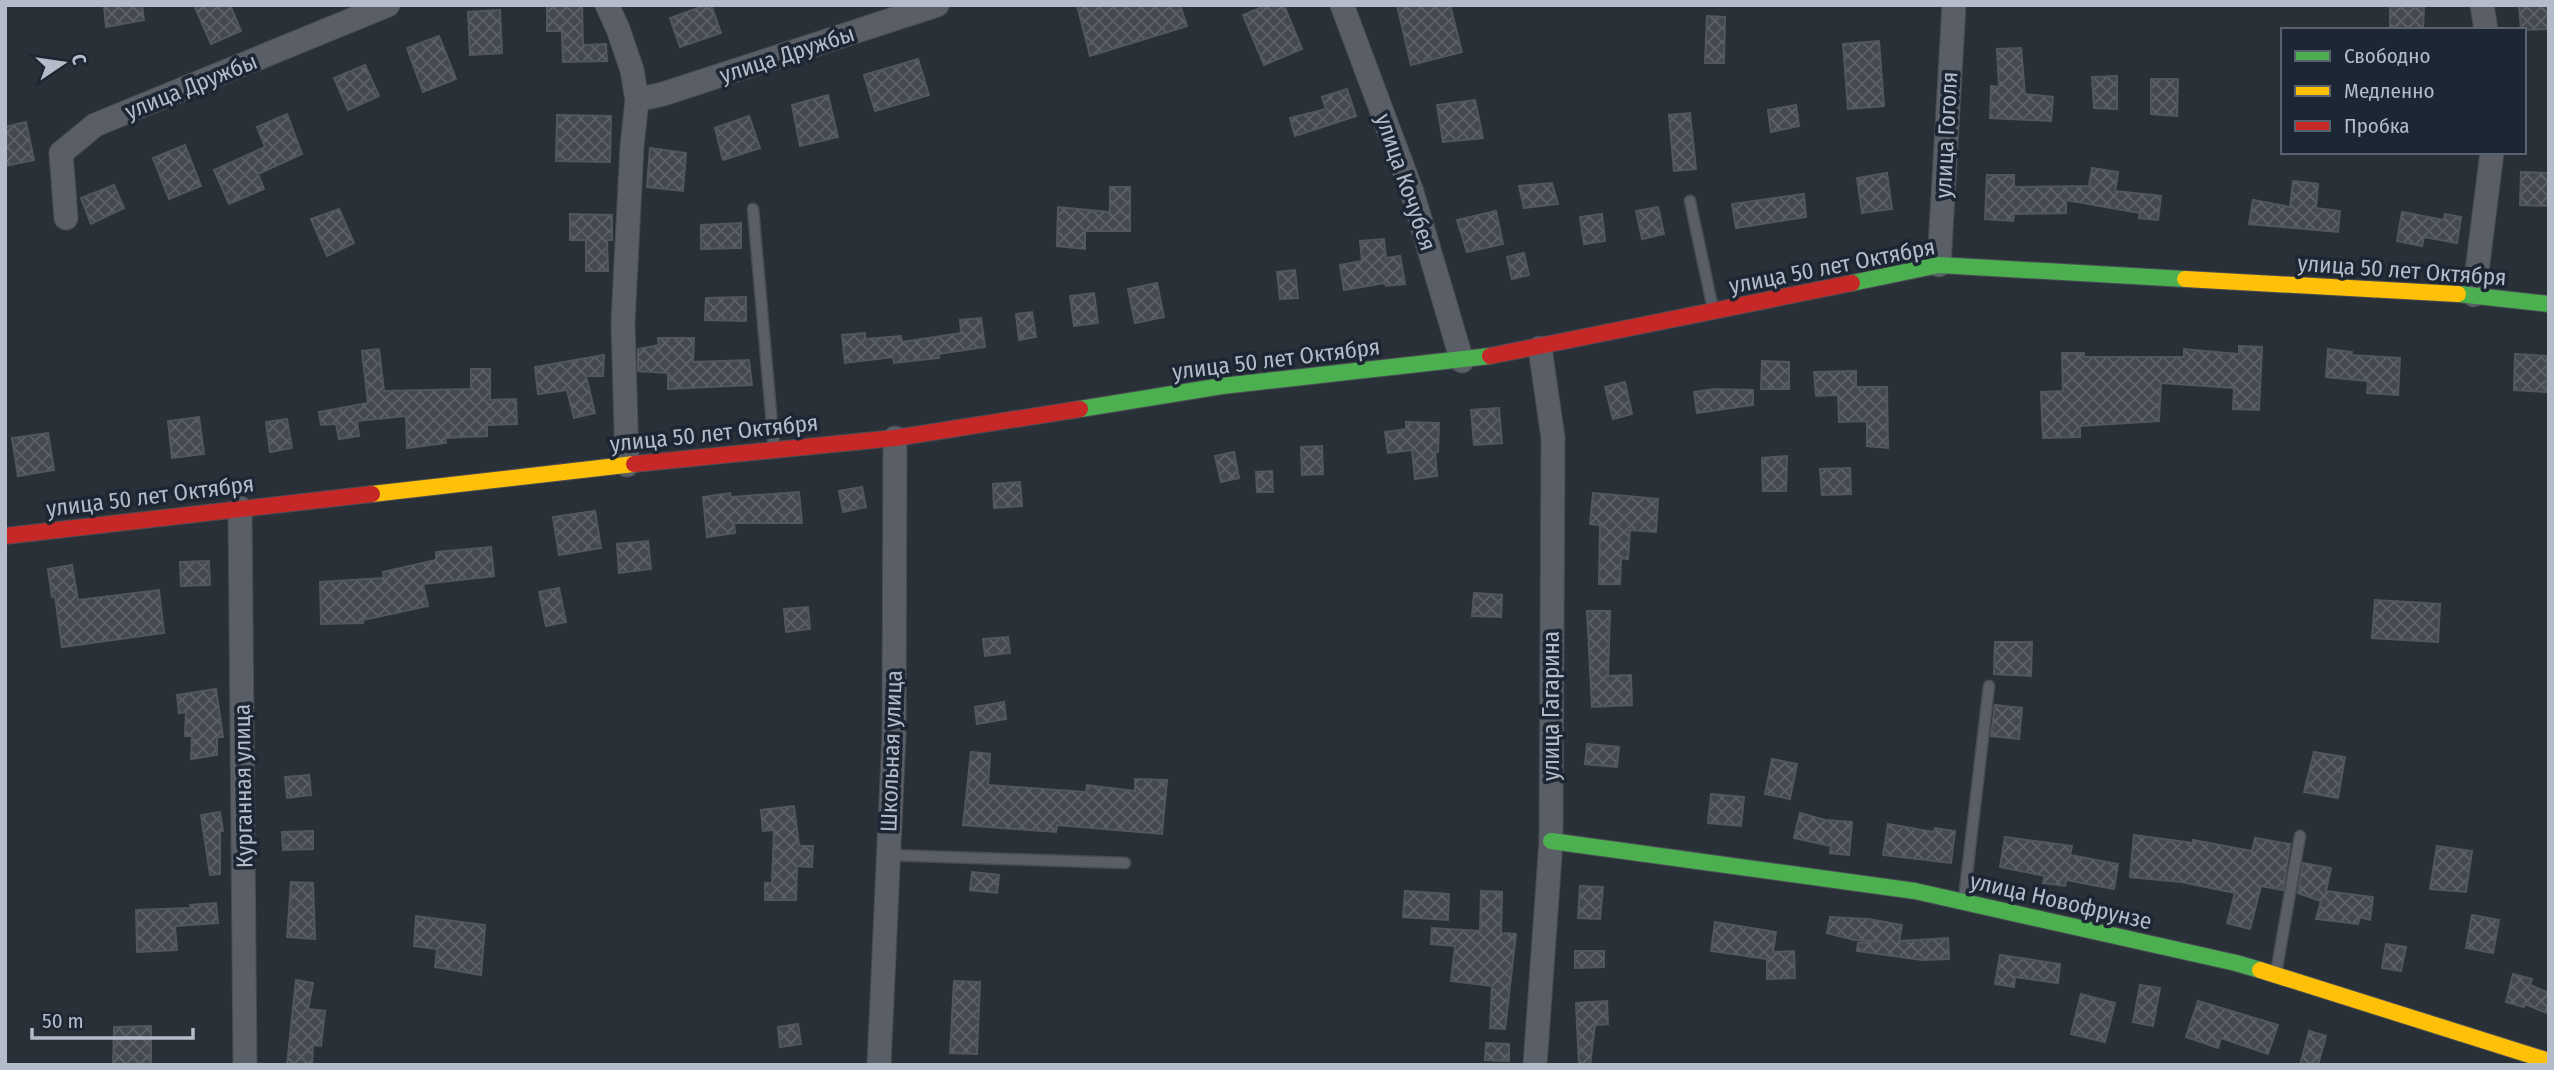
<svg xmlns="http://www.w3.org/2000/svg" width="2554" height="1070" font-family="'Fira Sans Condensed',sans-serif">
<defs>
<pattern id="building-cross-hatch" width="8" height="8" patternUnits="userSpaceOnUse" patternTransform="scale(1.75)"><rect width="8" height="8" fill="#444950"/><path d="M0 0l8 8M0 8l8-8" fill="none" stroke="#5d6168"/></pattern>
</defs>
<rect width="100%" height="100%" fill="#2a3038"/>
<path fill="url(#building-cross-hatch)" stroke="#52575f" stroke-width="2" d="M104,5H142L144,20L106,27Z
M194,5H230L241,31L211,44Z
M547,5H582L583,45L606,44L607,61L563,62L562,31H547Z
M706,5H711L721,33L680,47L670,18Z
M1077,5H1180L1187,26L1090,56Z
M1267,5H1284L1302,49L1264,65L1243,15Z
M1397,5H1450L1462,52L1411,65Z
M2519,5H2549V29L2521,30Z
M2390,6L2424,7L2423,30H2390Z
M500,10L502,53L470,55L468,12Z
M1707,16L1725,17L1724,63H1705Z
M439,36L456,79L423,92L407,48Z
M1879,41L1884,106L1848,109L1843,44Z
M2021,48L2025,94L2053,97L2051,121L1990,118L1991,86L1999,87L1997,49Z
M918,59L929,95L875,111L864,75Z
M365,65L379,96L348,110L334,78Z
M2117,76V109L2094,108L2092,77Z
M2151,79H2178L2177,116L2151,114Z
M1347,89L1356,116L1295,136L1290,118L1326,109L1322,97Z
M828,95L838,137L800,146L792,105Z
M1475,100L1483,138L1443,142L1437,105Z
M1796,105L1799,126L1771,132L1768,110Z
M1690,113L1696,169L1674,171L1669,115Z
M287,114L302,154L258,174L264,189L229,204L214,170L265,147L257,127Z
M557,115L611,116L610,162L556,161Z
M749,116L760,148L723,160L715,128Z
M26,122L34,160L5,166V127Z
M185,145L201,186L169,199L153,158Z
M650,148L686,153L683,191L647,187Z
M2092,168L2118,172L2115,191L2161,196L2158,220L2139,218L2140,213L2066,200V213L2014,214L2013,221L1985,219L1987,175H2014V187L2089,186Z
M2521,172L2549,173V206L2520,205Z
M1887,173L1892,209L1862,213L1857,178Z
M2293,181L2318,184L2316,208L2340,211L2338,232L2249,224L2253,200L2290,207Z
M1552,183L1558,204L1524,208L1519,186Z
M114,185L124,208L91,224L81,198Z
M1110,187H1130V231H1085V249L1057,246L1058,207L1110,212Z
M1804,194L1806,217L1736,228L1732,204Z
M1658,207L1664,234L1642,239L1636,211Z
M339,209L354,243L327,256L311,219Z
M1496,211L1503,244L1467,252L1457,220Z
M2402,212L2444,220L2445,214L2461,217L2457,243L2424,237L2422,246L2397,241Z
M570,214L612,215V240H607L608,271H586V240H570Z
M1602,214L1605,241L1584,244L1580,217Z
M741,223V248L701,249V225Z
M1384,239L1386,258L1400,256L1405,284L1386,286L1385,283L1344,290L1340,265L1362,261L1360,241Z
M1524,253L1529,275L1512,279L1507,257Z
M1295,270L1298,298L1280,299L1277,272Z
M1157,283L1164,317L1135,323L1128,289Z
M1094,293L1098,323L1074,326L1070,296Z
M746,297V321L705,320L706,298Z
M1032,312L1036,337L1019,340L1016,314Z
M981,318L985,347L938,354L939,358L894,363L893,357L845,363L842,335L865,333V339L901,336L902,342L961,333L960,320Z
M658,338H694L693,362L749,360L752,385L668,389V373L638,371V349L659,345Z
M2239,346L2262,347L2259,410L2233,409L2234,388L2161,383L2159,421L2080,426V437L2043,438L2041,392L2063,391L2062,353H2084V357H2184V349L2239,354Z
M379,349L384,391L471,389V369H490V400L516,399L517,424L487,425V436L445,438L446,443L407,448L406,416L357,421L359,436L339,439L336,424L321,425L319,412L368,403L362,351Z
M2328,349L2352,352L2351,355L2400,358L2398,395L2367,393L2368,381L2326,377Z
M2515,354L2547,356L2546,392L2514,390Z
M604,355L603,376H586L595,413L574,418L567,390L538,394L535,367Z
M1762,361L1789,362V389H1761Z
M1856,371V387H1887L1888,448L1867,446V421L1839,422L1838,395L1816,396L1814,372Z
M1625,382L1632,414L1613,419L1605,387Z
M1715,389L1753,390V405L1697,413L1694,392Z
M1499,408L1502,443L1474,445L1471,410Z
M199,417L204,454L172,458L168,421Z
M287,419L292,448L270,452L266,422Z
M1406,422L1439,423L1438,452H1435L1437,476L1415,479L1412,450L1388,453L1385,432L1406,429Z
M48,433L54,470L18,476L12,438Z
M1322,446L1323,474L1302,475L1301,447Z
M1234,452L1239,478L1221,482L1215,456Z
M1787,456L1786,491H1763L1762,458Z
M1850,468L1851,494L1822,495L1820,469Z
M1272,471L1273,492H1257L1256,472Z
M1020,482L1022,506L994,508L993,484Z
M862,487L866,507L843,512L839,491Z
M799,492L802,523H734L735,533L707,537L703,497L730,493L731,497Z
M1593,493L1658,499L1656,532L1630,530L1628,559L1621,558L1620,584H1599L1600,525L1590,524Z
M595,511L601,548L559,555L553,517Z
M648,541L651,569L619,573L617,544Z
M491,547L494,576L423,584L428,606L363,620V623L321,624L320,582L384,578L383,572L436,560V552Z
M209,561L210,585L181,586L180,562Z
M72,565L78,600L159,590L164,633L62,647L55,596L52,597L48,569Z
M559,588L566,622L546,626L539,592Z
M1474,593L1502,595L1501,617L1472,616Z
M2375,600L2440,604L2438,642L2372,638Z
M808,607L810,629L786,632L784,609Z
M1587,611H1610L1608,676L1631,675L1632,705L1592,707Z
M1008,637L1010,653L985,656L983,639Z
M1995,642H2032L2031,676L1994,674Z
M216,689L223,737H217V755L191,759L192,736H185L186,712L179,713L177,695Z
M1004,702L1006,719L977,724L975,707Z
M1995,705L2022,708L2019,739L1991,736Z
M1587,744L1619,747L1617,767L1585,764Z
M971,752L990,754L988,785L1086,792L1087,785L1135,791V779L1167,780L1162,834L1057,825L1056,832L963,825Z
M2314,752L2345,757L2338,798L2304,792Z
M1772,759L1797,764L1790,799L1765,794Z
M309,775L311,795L287,798L285,777Z
M1711,794L1744,797L1741,826L1708,823Z
M794,806L799,846H813L812,867L797,866L796,900H765V883H772L774,830L763,831L761,810Z
M220,812L223,831H220V874L210,875L201,815Z
M1800,813L1825,820L1852,822L1849,855L1830,853L1831,846L1794,838Z
M1888,824L1934,832L1935,828L1955,831L1951,863L1883,855Z
M313,831V849L283,850L282,832Z
M2134,835L2193,843V840L2252,851L2255,838L2290,844L2283,890L2261,886L2250,929L2227,923L2235,893L2181,882L2130,877Z
M2005,837L2072,846L2070,855L2118,864L2114,889L2066,880L2065,886L2043,883L2045,876L2000,867Z
M2437,846L2472,851L2466,892L2430,889Z
M2303,863L2331,868L2326,891L2373,897L2370,920L2360,917L2358,924L2316,919L2321,901L2298,893Z
M972,872L999,875L997,893L970,890Z
M291,882L313,883L315,939L287,937Z
M1580,886L1603,887L1600,919L1578,918Z
M1405,891L1449,894L1448,920L1403,917Z
M1481,891L1502,892L1501,933L1516,934L1505,1029L1490,1028L1492,986L1451,981L1455,946L1431,944L1432,928L1480,931Z
M216,903L218,923L175,926L177,950L137,952L136,910L191,908L190,905Z
M2472,915L2499,920L2493,953L2466,948Z
M416,916L485,925L481,975L435,967L437,949L414,946Z
M1830,917L1868,919L1902,925L1899,941L1948,938L1949,959L1922,960L1857,951L1858,943L1882,941L1854,940L1827,933Z
M1715,922L1776,932L1773,952L1794,951L1795,978L1767,979V959L1711,951Z
M2386,944L2406,947L2401,971L2382,968Z
M1575,951H1604V967L1575,968Z
M2000,955L2060,964L2058,983L2015,977L2014,987L1995,984Z
M2513,974L2532,979L2530,985L2549,993V1014L2525,1004L2524,1007L2506,1002Z
M296,980L313,983L308,1009L325,1011L321,1046L313,1045L312,1065H287Z
M954,981L980,982L977,1054L950,1053Z
M2140,985L2160,988L2153,1026L2133,1022Z
M2081,994L2115,1003L2105,1042L2071,1034Z
M1607,1001L1608,1024L1595,1025L1590,1065H1579L1576,1003Z
M2198,1001L2278,1025L2268,1054L2221,1038L2218,1048L2186,1037Z
M798,1024L801,1044L780,1047L778,1027Z
M151,1026V1065H113L114,1027Z
M2309,1031L2326,1036L2318,1065H2300Z
M1486,1043L1509,1044V1061L1485,1060Z"/>
<g fill="none" stroke-linecap="round" stroke-linejoin="round">
<g stroke="#484c53" stroke-width="13">
<path id="lane" d="M1690,201L1713,309
M753,209L774,447
M888,855L1125,863
M1964,899L1989,686
M2276,973L2300,836"/>
</g>
<g stroke="#484c53" stroke-width="25">
<path id="street" d="M607,5L618,29L632,70L637,100L632,146L623,322L627,465
M1342,5L1412,192L1462,361
M2482,5L2486,30
M637,100L663,94L937,5
M66,218L61,153L95,125L388,5
M1939,265L1954,5
M2474,295L2492,152
M240,508L245,1065
M879,1065L894,734L895,438
M1535,1065L1551,841L1553,438L1540,348"/>
</g>
<g stroke="#484c53" stroke-width="18">
<path id="fast" d="M1852,283L1939,265L2185,279
M2458,294L2549,304
M1080,409L1222,386L1490,356
M1551,841L1915,891L2236,963L2260,970"/>
</g>
<g stroke="#484c53" stroke-width="18">
<path id="slow" d="M2185,279L2458,294
M372,494L634,464
M2260,970L2549,1061"/>
</g>
<g stroke="#484c53" stroke-width="18">
<path id="jam" d="M1490,356L1852,283
M634,464L895,438L1080,409
M5,536L372,494"/>
</g>
<use href="#lane" stroke="#5a5e66" stroke-width="10"/>
<use href="#street" stroke="#5a5e66" stroke-width="23"/>
<use href="#fast" stroke="#4caf50" stroke-width="16"/>
<use href="#slow" stroke="#ffc107" stroke-width="16"/>
<use href="#jam" stroke="#c62828" stroke-width="16"/>
</g>
<g text-anchor="middle" stroke-width="7" stroke-linejoin="round" paint-order="stroke">
<g font-size="23" fill="#b4bcc9" stroke="#1d2633">
<text transform="translate(787 54) rotate(-18)" y="8">улица Дружбы</text>
<text transform="translate(191 86) rotate(-22)" y="8">улица Дружбы</text>
<text transform="translate(1946 135) rotate(-87)" y="8">улица Гоголя</text>
<text transform="translate(1406 182) rotate(71)" y="8">улица Кочубея</text>
<text transform="translate(1832 266) rotate(-11)" y="8">улица 50 лет Октября</text>
<text transform="translate(2402 270) rotate(4)" y="8">улица 50 лет Октября</text>
<text transform="translate(1276 359) rotate(-7)" y="8">улица 50 лет Октября</text>
<text transform="translate(714 433) rotate(-6)" y="8">улица 50 лет Октября</text>
<text transform="translate(150 496) rotate(-7)" y="8">улица 50 лет Октября</text>
<text transform="translate(1551 706) rotate(-90)" y="8">улица Гагарина</text>
<text transform="translate(891 751) rotate(-88)" y="8">Школьная улица</text>
<text transform="translate(243 786) rotate(-91)" y="8">Курганная улица</text>
<text transform="translate(2061 901) rotate(13)" y="8">улица Новофрунзе</text>
</g>
</g>
<rect width="2554" height="1070" fill="none" stroke="#b4bcc9" stroke-width="14"/>
<rect x="2281" y="28" width="245" height="126" fill="#1d2633" stroke="#59626f" stroke-width="2"/>
<rect x="2295" y="51" width="35" height="10" fill="#4caf50" stroke="#59626f" stroke-width="2"/>
<text x="2344" y="63" font-size="21" fill="#b4bcc9">Свободно</text>
<rect x="2295" y="86" width="35" height="10" fill="#ffc107" stroke="#59626f" stroke-width="2"/>
<text x="2344" y="98" font-size="21" fill="#b4bcc9">Медленно</text>
<rect x="2295" y="121" width="35" height="10" fill="#c62828" stroke="#59626f" stroke-width="2"/>
<text x="2344" y="133" font-size="21" fill="#b4bcc9">Пробка</text>
<g transform="translate(63 63) rotate(77)" stroke="#1d2633" stroke-width="5" paint-order="stroke">
<path d="M0-5L12 26L0 18L-12 26Z" fill="#b4bcc9"/>
<text y="-10" font-size="19" font-weight="bold" text-anchor="middle" fill="#b4bcc9">С</text>
</g>
<path d="M32 1028v10h161v-10" fill="none" stroke="#b4bcc9" stroke-width="3.5"/>
<text x="42" y="1028" font-size="21" fill="#b4bcc9" stroke="#1d2633" stroke-width="5" paint-order="stroke">50 m</text>
</svg>
